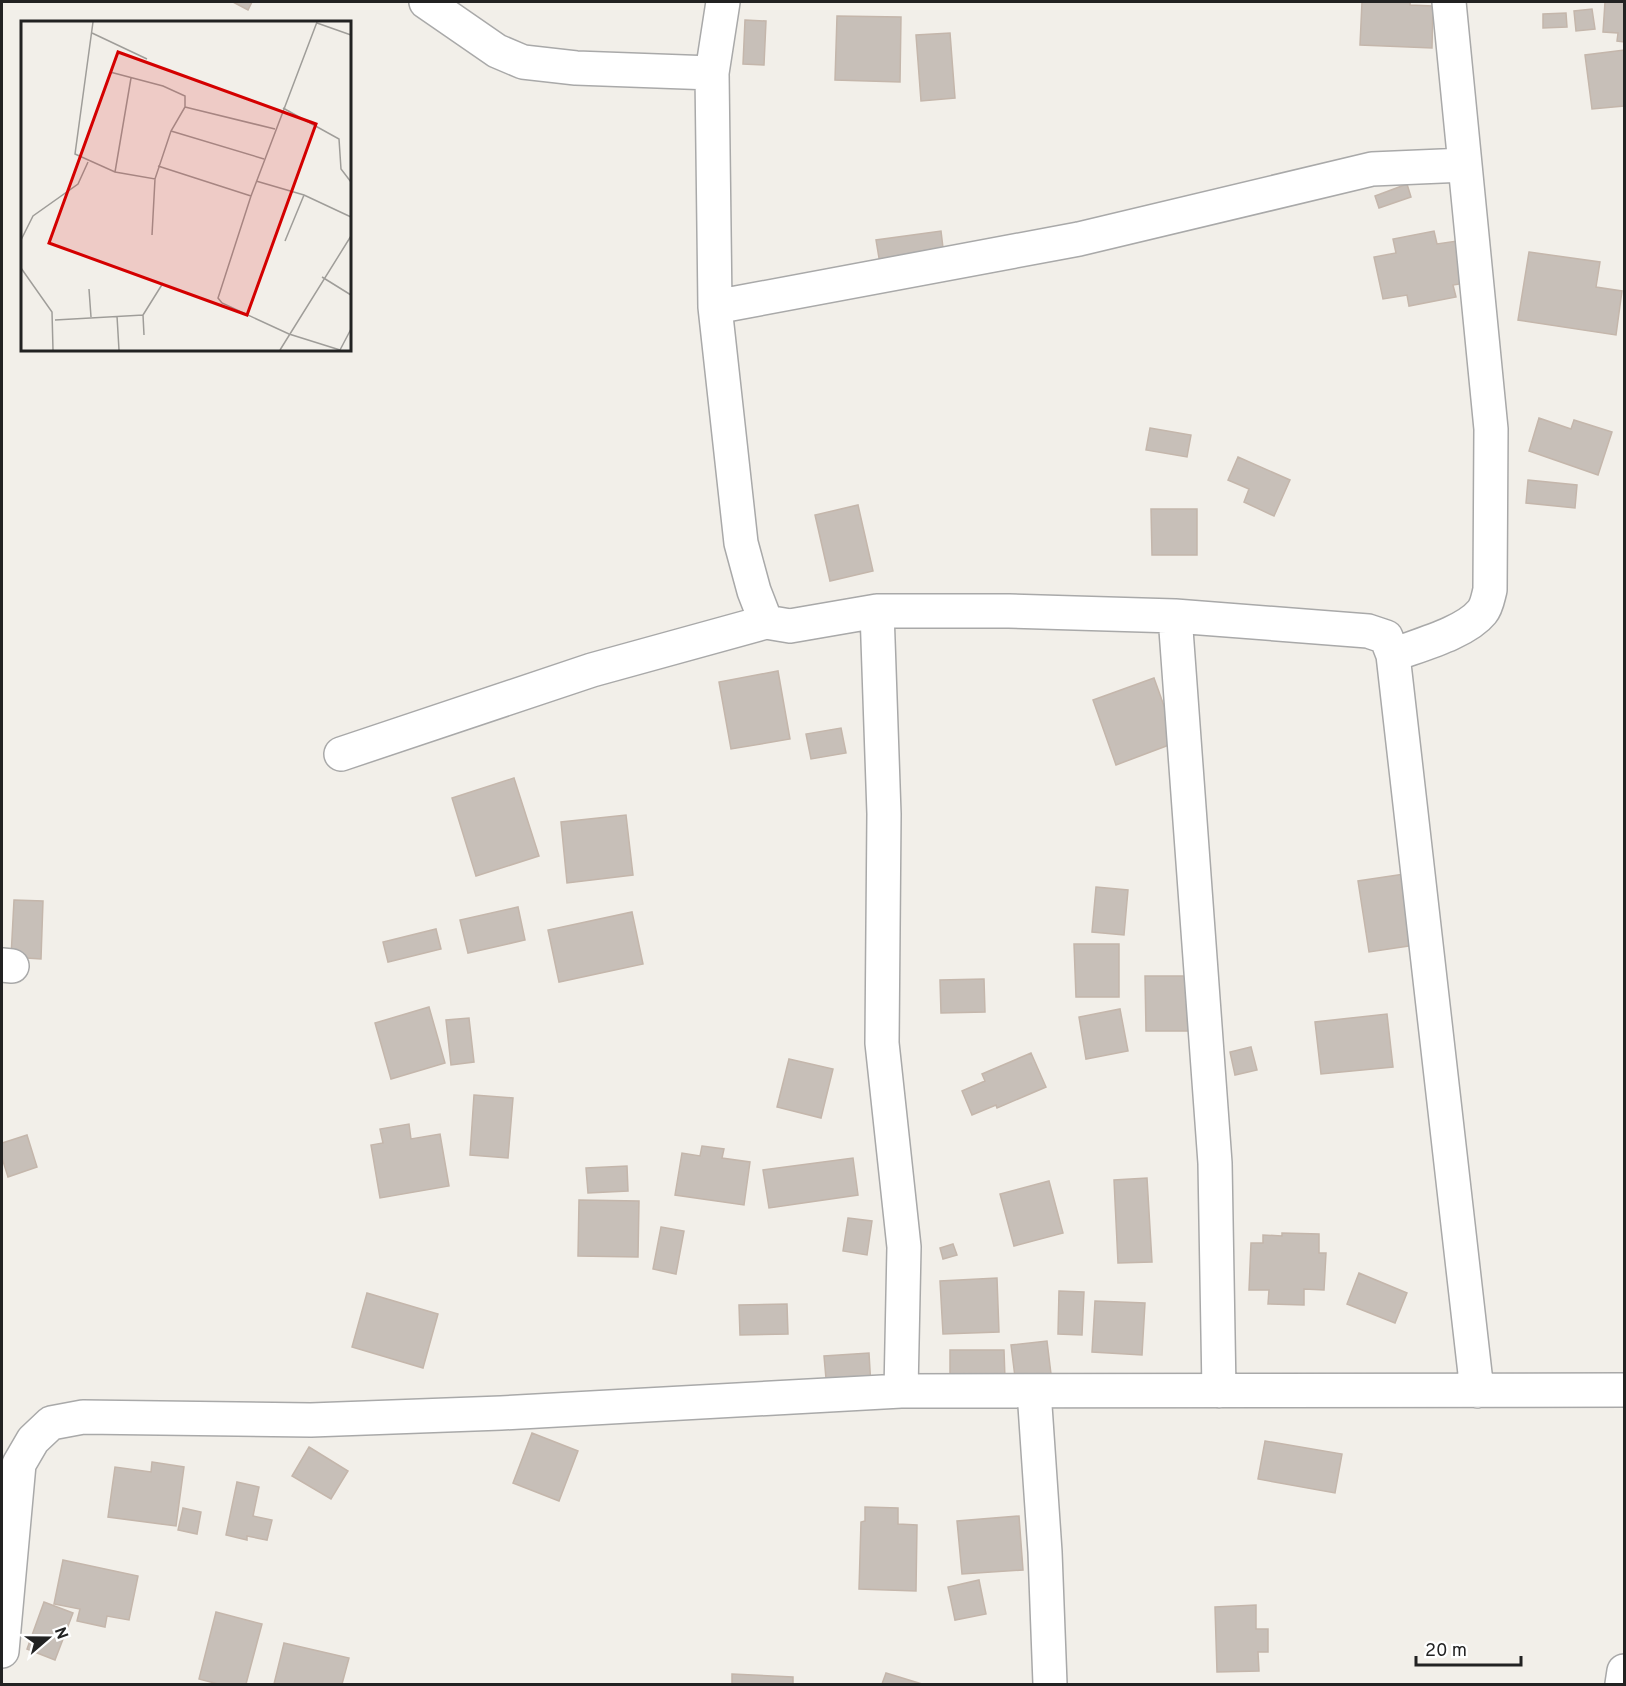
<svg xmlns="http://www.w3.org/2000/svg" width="1626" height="1686" font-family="Overpass,sans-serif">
<rect width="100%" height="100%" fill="#f2efe9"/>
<path fill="#c7bfb8" stroke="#c4b6ab" stroke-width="1.5" d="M233,2H252L248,10Z
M1362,2H1410V5L1433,6L1432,48L1360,45Z
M1605,2H1624V42L1617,41L1618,33L1603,32Z
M1592,9L1595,29L1576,31L1574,11Z
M1566,13L1567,27L1543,28V14Z
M837,16L901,17L900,82L835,80Z
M745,20L766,21L764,65L743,64Z
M950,33L955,98L921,101L916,35Z
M1624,50V106L1592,109L1585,55Z
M1407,184L1411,197L1379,208L1375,196Z
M941,231L944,256L880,264L876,240Z
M1434,231L1437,244L1457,241L1466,283L1453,285L1456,297L1409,306L1407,295L1383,299L1374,257L1396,253L1393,239Z
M1529,252L1600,262L1596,287L1622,291L1616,335L1518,320Z
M1539,418L1571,429L1574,420L1612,432L1598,475L1529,451Z
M1150,428L1191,435L1187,457L1146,450Z
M1238,457L1290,480L1274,516L1244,502L1249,489L1228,480Z
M1528,480L1577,485L1575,508L1526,503Z
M858,505L873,571L830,581L815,515Z
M1151,509H1197V555H1152Z
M778,671L790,739L731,749L719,682Z
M1154,678L1177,742L1116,765L1093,700Z
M841,728L846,753L811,759L806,734Z
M514,778L539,856L476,876L452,798Z
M626,815L633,875L567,883L561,822Z
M1404,874L1415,945L1369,952L1358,881Z
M1096,887L1128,890L1124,935L1092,932Z
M14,900L43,901L41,959L11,957Z
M518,907L525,940L468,953L460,920Z
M632,912L643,964L559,982L548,930Z
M436,929L441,949L388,962L383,942Z
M1074,944H1119V997H1076Z
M1145,976H1196L1197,1031H1146Z
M984,979L985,1012L941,1013L940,980Z
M429,1007L445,1063L391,1079L375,1023Z
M1120,1009L1128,1051L1086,1059L1079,1017Z
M1387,1014L1393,1067L1321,1074L1315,1022Z
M469,1018L474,1062L451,1065L446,1020Z
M1251,1047L1257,1070L1235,1075L1230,1052Z
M1031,1053L1046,1087L997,1108L996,1105L972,1115L962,1091L985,1081L982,1074Z
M789,1059L833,1069L821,1118L777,1107Z
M474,1095L513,1098L508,1158L470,1155Z
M409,1124L411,1139L440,1134L449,1186L380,1198L371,1145L383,1143L380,1129Z
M27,1135L37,1167L8,1177L2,1158V1143Z
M702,1146L724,1149L722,1158L750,1162L744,1205L675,1195L682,1153L700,1156Z
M853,1158L858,1195L769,1208L763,1170Z
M627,1166L628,1191L588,1193L586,1168Z
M1147,1178L1152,1262L1118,1263L1114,1180Z
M1049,1181L1063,1233L1014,1246L1000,1194Z
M579,1200L639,1201L638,1257L578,1256Z
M848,1218L872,1221L867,1255L843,1251Z
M661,1227L684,1231L676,1274L653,1269Z
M1282,1233L1319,1234V1253H1326L1324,1290L1304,1289V1305L1268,1304L1269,1290H1249L1251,1243H1263V1235L1282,1236Z
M953,1244L957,1255L943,1259L940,1248Z
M1359,1273L1407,1293L1395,1323L1347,1304Z
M997,1278L999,1332L943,1334L940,1281Z
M1059,1291L1084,1292L1082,1335L1058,1334Z
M367,1293L438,1314L423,1368L352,1347Z
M1095,1301L1145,1303L1142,1355L1092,1352Z
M787,1304L788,1334L740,1335L739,1305Z
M1047,1341L1051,1374L1015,1377L1011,1345Z
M950,1350H1004L1005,1379H950Z
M869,1353L871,1387L827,1390L824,1356Z
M532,1433L578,1451L559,1501L513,1483Z
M1265,1441L1342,1454L1335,1493L1258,1479Z
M309,1447L348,1471L331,1499L292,1476Z
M152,1462L184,1467L176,1526L108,1517L115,1467L151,1472Z
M237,1482L259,1487L253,1516L272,1520L267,1540L247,1536V1540L226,1535Z
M865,1507L898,1508V1524L917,1525L916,1591L859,1589L861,1522L865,1521Z
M183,1508L201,1512L197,1534L178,1530Z
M1019,1516L1023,1570L962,1574L957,1521Z
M63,1560L138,1576L129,1620L107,1616L105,1627L77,1621L80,1609L54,1604Z
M979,1580L986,1614L955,1620L948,1587Z
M44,1602L73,1613L55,1660L27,1649Z
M1256,1605V1629H1268V1652H1258L1259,1671L1217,1672L1215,1607Z
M216,1612L262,1624L246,1684H218L199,1679Z
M284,1643L349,1658L342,1684H274Z
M886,1673L922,1684H882Z
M732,1674L793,1677V1684H715H732Z"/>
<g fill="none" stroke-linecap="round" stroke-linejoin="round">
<g stroke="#a9a9a9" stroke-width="36">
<path id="street" d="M426,2L497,51L523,62L576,68L712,73
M723,2L712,73L715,307L741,543L754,591L766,622L790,626L877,611H1009L1175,616L1368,631L1386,637L1393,655L1477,1391
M715,307L1079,239L1372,169L1465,165
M877,611L884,814L882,1043L904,1247L901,1391
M1175,616L1215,1163L1219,1391
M1393,655C1419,645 1465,633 1482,612C1487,606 1488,597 1490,590L1491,429L1449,2
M341,754L592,670L766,622
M2,965L12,966
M1034,1391L1045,1552L1050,1684
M2,1651L19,1464L33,1440L51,1423L83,1417L311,1420L501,1413L901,1391L1624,1390
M1622,1684L1624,1671"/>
</g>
<use href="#street" stroke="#fff" stroke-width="33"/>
</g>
<g transform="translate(21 21)">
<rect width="330" height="330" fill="#f2efe9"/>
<path fill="none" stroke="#9f9d99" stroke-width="1.5" d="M72,1L54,133L94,151L134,158L150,110L164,86V75L142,65L89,51M296,1L230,175L197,277L201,282L268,313L319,329M296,2L330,14M71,12L126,38M164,86L254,108M262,87L318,118L320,148L330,161M150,110L243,138M137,145L230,175M94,151L110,57M235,160L283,174L330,196M131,214L134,158M0,219L12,195L57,163L67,141M264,220L283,174M0,247L31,291L32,329M301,256L330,274M68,268L70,296M122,294L142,262M96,295L98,329M34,299L122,294L123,314M259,329L330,215M319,329L330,308"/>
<path fill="#d40000" fill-opacity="0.15" stroke="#d40000" stroke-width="3" d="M97,31L295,103L226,294L28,222Z"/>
<rect width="330" height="330" fill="none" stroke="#222" stroke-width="3"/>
</g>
<rect width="1626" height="1686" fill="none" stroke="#222222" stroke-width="6"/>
<g transform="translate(48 1638) rotate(70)" stroke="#ffffff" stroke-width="4.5" paint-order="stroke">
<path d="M0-4.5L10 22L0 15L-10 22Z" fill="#222222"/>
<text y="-9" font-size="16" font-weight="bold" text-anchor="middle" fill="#222222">N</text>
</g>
<path d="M1416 1656v9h105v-9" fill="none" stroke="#222222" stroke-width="3"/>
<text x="1425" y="1656" font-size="18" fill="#222222" stroke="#ffffff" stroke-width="4.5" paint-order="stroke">20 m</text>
</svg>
